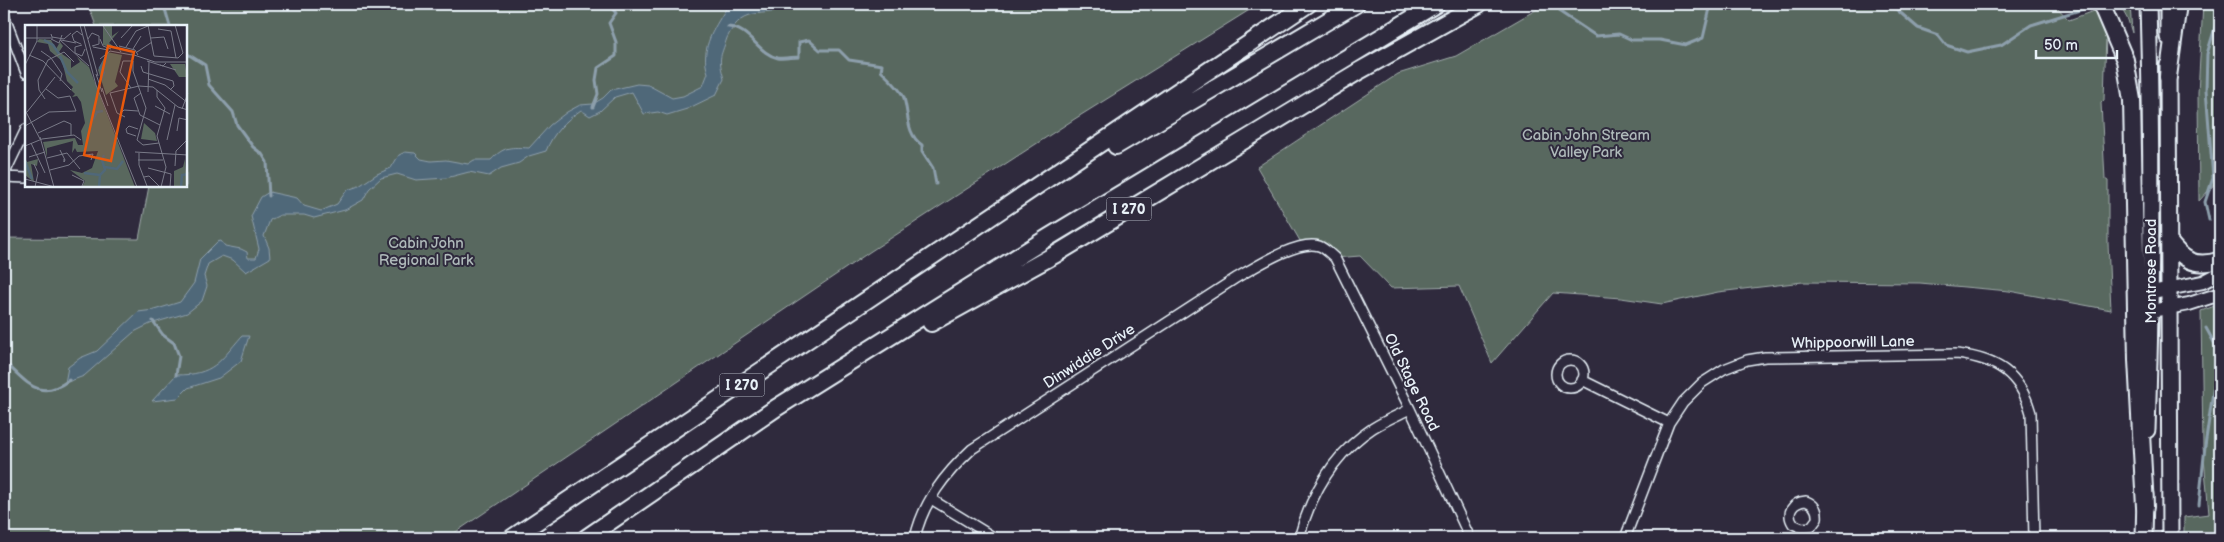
<svg xmlns="http://www.w3.org/2000/svg" width="2224" height="542" font-family="'Balsamiq Sans',sans-serif">
<rect width="100%" height="100%" fill="#2f2a3d"/>
<filter id="ink" filterUnits="userSpaceOnUse"><feTurbulence type="fractalNoise" baseFrequency=".02" numOctaves="2"/><feDisplacementMap in="SourceGraphic" scale="10" xChannelSelector="R" yChannelSelector="G"/><feConvolveMatrix kernelMatrix="1 2 1 2 8 2 1 2 1" color-interpolation-filters="sRGB"/></filter>
<g filter="url(#ink)">
<path fill="#59685e" stroke="#a0acab" d="M88,4H1259L1073,120L871,251L447,538H4V238L139,239L149,186H186V26H96Z
M1546,4H2054L2069,20L2096,10L2106,33L2104,100L2101,103L2105,179L2108,181V243L2111,310L2009,291L1920,283L1803,282L1718,292L1662,304L1621,298L1553,293L1492,363L1459,286L1391,288L1360,256L1335,258L1328,251L1303,246L1257,167L1398,74L1456,56Z
M2119,4H2130L2132,33L2128,20Z
M2203,4H2220V178L2199,201L2198,93Z
M2220,304V538H2184V517L2209,514L2203,447L2201,311Z"/>
<path fill="#506879" stroke="#8d9fac" d="M729,4H795C767,22 745,0 727,38C720,59 718,57 724,79L716,95L687,109L667,115L658,112L644,114L632,92L615,97L600,111L590,116L581,110C565,121 553,133 546,151L529,156L519,163L501,168L489,176L469,172L446,178L416,180L397,174L381,178L369,189L363,200L345,210L314,218L304,215H280L270,220L264,236L269,248L270,258L246,272L233,260L222,256L208,264L204,276L207,286L202,301L187,313L150,324L134,332L84,376L65,383L68,367L80,358L97,351L138,312L154,310L180,302L194,283L200,259L217,242L221,241L225,246L241,249L247,252L248,258H256L259,249L251,216L261,197L269,192L297,198L304,206L321,211L337,204L347,190L359,186L377,174L391,168L399,155L405,152L415,153L421,159L431,161L446,160L468,164L474,160H491C504,146 511,147 529,148L550,125L567,112L580,105L593,104L603,98L611,90L637,84L648,85L672,98L683,96L703,86L708,73C699,48 716,25 729,4Z
M801,4H877L872,7H825Z
M242,336H249L241,361L219,378L188,388L178,398L152,401L176,375C214,375 219,362 242,336Z"/>
<g fill="none" stroke-linecap="round" stroke-linejoin="round">
<path stroke="#8d9fac" stroke-width="3" d="M162,4L165,9L170,26
M1870,4L1896,9L1918,28L1938,35L1946,45L1967,52L2001,45L2031,25L2083,9
M1560,12L1596,36L1619,34L1632,40H1660L1686,45L1703,38L1711,4
M728,27C750,28 758,54 778,58C784,59 793,57 799,57V42L809,40L820,50H839L849,60L882,65L881,71C888,78 901,89 904,98C909,115 906,134 922,145V151L933,168L936,184
M186,53L205,65L209,85L233,112L237,125L253,147L262,154L267,162L269,196
M593,107L598,94L596,80L598,68L616,56V42L609,23L616,13L608,4
M2209,220L2205,202L2213,178L2206,90L2207,54L2217,21L2216,4
M153,321L163,335L174,343L179,356L176,375
M4,362C27,381 38,403 69,380
M2199,505L2205,446L2216,372L2217,348L2206,328"/>
<g stroke="#e8f1f8" stroke-width="12">
<path id="street" d="M4,15L26,73
M4,175L26,129
M4,177L26,178
M1556 374a14 14 0 1 1 28 0a14 14 0 1 1-28 0Z
M1582,380L1669,423
M931,499L995,538
M1802,528L1811,527L1817,519C1818,510 1814,504 1806,501C1792,502 1786,513 1793,524L1802,528L1805,538
M915,538C923,502 945,474 972,449L1236,278C1254,268 1298,239 1319,246C1325,248 1330,254 1335,258L1410,409L1470,538
M1299,538C1311,494 1333,454 1373,428C1384,421 1398,415 1410,409
M1625,538L1669,423L1683,402L1702,383L1724,369L1747,360L1765,357L1957,354C1997,359 2020,373 2031,413L2034,538"/>
</g>
<g stroke="#e8f1f8" stroke-width="16">
<path id="secondary" d="M2152,292L2203,282L2220,273
M2151,311L2189,304L2220,294"/>
</g>
<g stroke="#e8f1f8" stroke-width="19">
<path id="primary" d="M2168,4V37
M2168,65L2170,538
M2168,240C2183,260 2194,268 2220,260
M2147,430C2152,287 2152,146 2148,4
M2144,538L2145,495"/>
</g>
<g stroke="#e8f1f8" stroke-width="20">
<path id="highway" d="M2101,4L2125,60L2132,100L2137,360L2145,507
M2168,77L2178,4
M1116,146L1356,4
M931,323L1056,254L1359,71L1479,4
M512,538L1308,4
M586,538L776,408L1049,237L1436,4"/>
</g>
<use href="#street" stroke="#2f2a3d" stroke-width="9"/>
<use href="#secondary" stroke="#2f2a3d" stroke-width="12"/>
<use href="#primary" stroke="#2f2a3d" stroke-width="15"/>
<use href="#highway" stroke="#2f2a3d" stroke-width="16"/>
</g>
</g>
<g text-anchor="middle" stroke-width="4" stroke-linejoin="round" paint-order="stroke">
<g fill="#2f2a3d" stroke="#b0b5c0" stroke-width="1">
<rect x="1106.5" y="197.5" width="45" height="23" rx="4"/>
<rect x="719.5" y="373.5" width="45" height="23" rx="4"/>
</g>
<g font-size="14" font-weight="bold" fill="#e8f1f8">
<text x="1129" y="214">I 270</text>
<text x="742" y="390">I 270</text>
</g>
<g font-size="15" fill="#afbaba" stroke="#2f2a3d">
<text x="1586" y="140">Cabin John Stream<tspan x="1586" dy="17">Valley Park</tspan></text>
<text x="426" y="248">Cabin John<tspan x="426" dy="17">Regional Park</tspan></text>
</g>
<g font-size="15" fill="#e8f1f8" stroke="#2f2a3d">
<text transform="translate(2151 271) rotate(-90)" y="5">Montrose Road</text>
<text transform="translate(1853 342) rotate(-1)" y="5">Whippoorwill Lane</text>
<text transform="translate(1089 356) rotate(-33)" y="5">Dinwiddie Drive</text>
<text transform="translate(1412 382) rotate(64)" y="5">Old Stage Road</text>
</g>
</g>
<g transform="translate(25 25)">
<rect width="162" height="162" fill="#2f2a3d"/>
<path d="M78,0H87V11L94,6L84,18L92,24L78,20ZM14,14L26,15L31,24L35,17L38,21L34,27L46,35V43L55,37L52,32L64,42L110,162H57L60,156L45,145L57,148L67,143L73,126L52,127L50,123L47,128L48,116L22,123V132L18,117L50,113L53,120H58L56,106L60,98L56,77L52,71L47,72L50,69L46,65L48,62L42,56L37,36L25,26L23,19L12,17ZM82,27L97,30L90,57L93,61L81,70L73,45ZM145,39H160L162,52H154ZM119,98L130,108L132,116L116,114ZM0,133L2,137L13,134L12,141L6,139L9,157L0,150ZM160,134L162,162H149V146L158,142Z" fill="#59685e"/>
<path fill="none" stroke="#506879" stroke-width="2.5" d="M19,15L28,20L34,29M35,31L42,47L53,58M76,54L79,48L75,43L82,31M68,95L72,87L78,86M0,136L7,154M80,142L92,144L98,136M59,148L75,150M74,162L75,150L80,145L77,135L79,130M156,162L157,150L163,149"/>
<path fill="none" stroke="#797a88" stroke-width="1" d="M55,0L71,60L112,162M59,0L73,51M123,0L129,31L153,33L158,28L150,0M78,1L96,27M133,4L146,6L151,33M26,9L27,12L39,14L46,8M0,13H28M96,13L108,0M126,13L139,12L143,24M26,14L34,18L37,10M63,14L67,8L74,11V19L67,21M75,14L78,21L86,24M35,15L64,41M36,15L51,18M56,19L49,16L47,10L52,6L57,10M57,20L50,22V28L57,31L60,24M94,21L110,25L113,30M68,22L83,25M101,22L111,6L123,1M108,24L116,11M16,26L26,33L37,49L35,56M112,27L127,17M106,29L130,37H163M4,30L18,36L46,65M75,34L85,26L107,30M108,36V46L121,83L112,115L118,120L134,118M122,36L138,41L141,38M0,40L12,16V0M135,40L151,45M116,41L118,47L148,56L149,61L145,65M71,49L77,67M123,54L140,60L163,78M77,63L83,81M106,63L95,47L98,36H108M132,65V72L140,83L132,111L141,142L136,162M123,67L124,37M116,68L109,73L115,90L135,100M20,74L14,65L13,55L23,35L39,27L49,37M130,81L145,89M157,84L163,68M0,85L15,114M2,87L30,52M94,90L99,85L113,86M100,92L92,88L85,68L114,61L128,62L153,82L163,85M0,101L24,87L51,86L45,71L33,73L21,64M152,106L154,93L163,95M13,108L39,96L46,99V110M111,111L102,108L101,104L104,101L113,104M15,112L29,162M142,115L150,80M6,118L20,148M0,121L17,114L49,110L56,115M35,125L40,135L39,137V134M110,127L163,130M114,128V140L122,161M4,132L20,127M22,133L42,128L55,144M113,135H138M9,139L13,148L10,162M150,141L151,126L163,114M123,143L146,149L145,162M25,145L44,140L54,131L68,129L66,135M47,150L59,156L57,161M119,152L124,151L135,162M0,154L30,162"/>
<path fill="#e8590c" fill-opacity="0.15" stroke="#e8590c" stroke-width="2.5" d="M83,21L109,27L86,136L59,130Z"/>
<rect width="162" height="162" fill="none" stroke="#e8f1f8" stroke-width="2.5"/>
</g>
<rect width="2224" height="542" fill="none" stroke="#2f2a3d" stroke-width="20"/>
<rect x="10" y="10" width="2204" height="522" fill="none" stroke="#e8f1f8" stroke-width="2" filter="url(#ink)"/>
<path d="M2036 50v8h81v-8" fill="none" stroke="#e8f1f8" stroke-width="2.5"/>
<text x="2044" y="50" font-size="15" fill="#e8f1f8" stroke="#2f2a3d" stroke-width="4" paint-order="stroke">50 m</text>
</svg>
